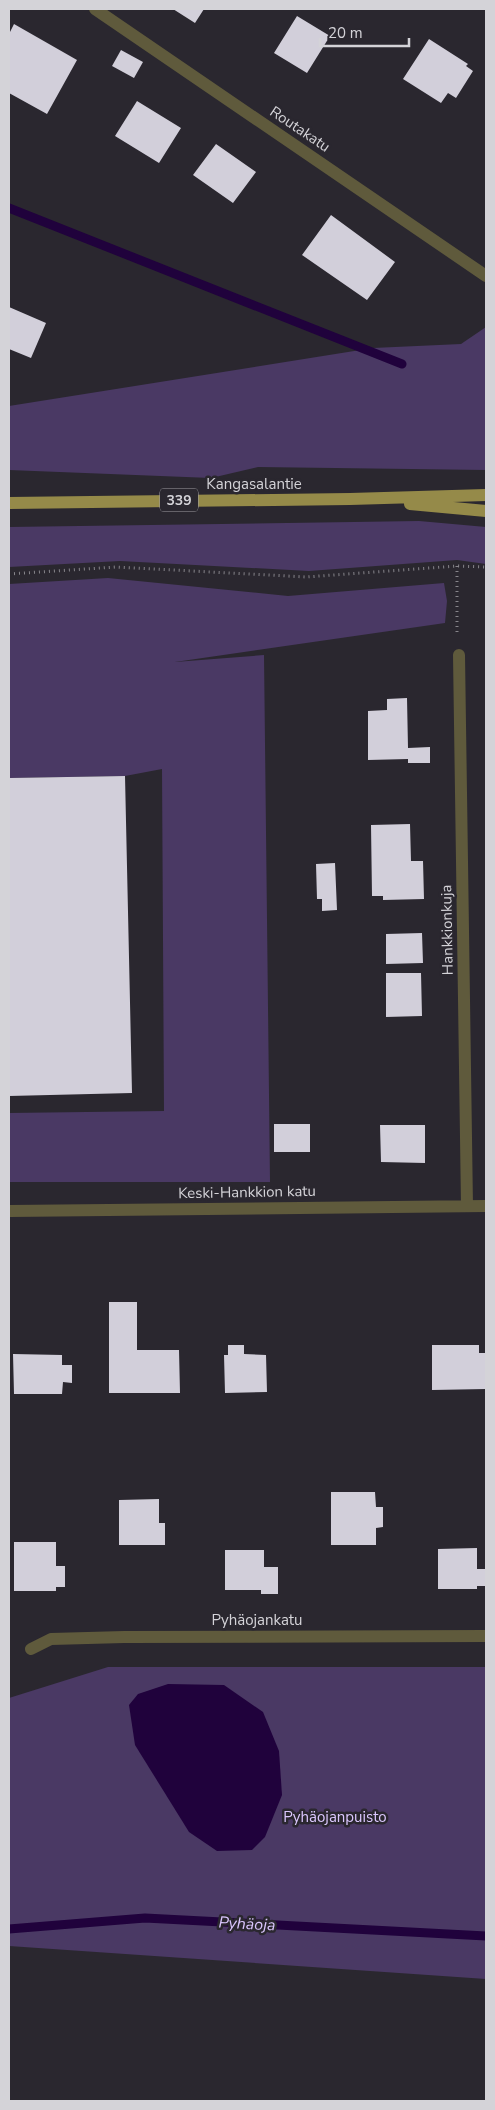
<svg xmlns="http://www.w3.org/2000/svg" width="495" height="2110" font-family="'Nunito Sans',sans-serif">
<rect width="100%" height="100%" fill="#2a272f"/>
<path fill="#4a3964" d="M486,327V470L258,467L211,478L9,470V406L373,348L461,344Z
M419,521L486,527V564L457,560L309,571L120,561L9,567V527Z
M108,578L288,596L444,583L447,601L445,623L175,662L264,655L270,1182H9V1113L164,1111L162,769L125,776L9,778V584Z
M108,1667H486V1979L9,1946V1698Z"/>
<path fill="#20023c" d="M168,1684L224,1685L263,1712L279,1751L282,1795L265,1837L252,1850L217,1851L189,1832L135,1745L129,1705L138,1694Z"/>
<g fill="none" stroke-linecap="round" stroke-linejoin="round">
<path stroke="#20023c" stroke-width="9" d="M9,208L402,364
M9,1929L145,1918L486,1936"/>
</g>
<path fill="#d2cfda" d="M173,9H204L195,23Z
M297,16L330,36L307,73L274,53Z
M14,24L77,60L47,114L9,93V34Z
M429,39L468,64L466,66L473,71L456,98L448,93L441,103L403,79Z
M121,50L143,62L134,78L112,66Z
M137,101L181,128L159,163L115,136Z
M216,144L256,172L233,203L193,175Z
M331,215L395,262L367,300L302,255Z
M9,307L46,323L31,358L9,349Z
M407,698L408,748L430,747V763H408V759L368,760V711L387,710V699Z
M125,776L132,1093L9,1096V778Z
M410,824L411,861H423L424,899L383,900V896H372L371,825Z
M335,863L337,910L322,911V899H317L316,864Z
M422,933L423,963L386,964V934Z
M386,973H421L422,1016L386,1017Z
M274,1124H310V1152H274Z
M380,1125H425V1163L381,1162Z
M109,1302H137V1350H179L180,1393H109Z
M228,1345H244V1354L266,1355L267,1392L225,1393L224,1355H228Z
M432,1345H479V1353H486V1389L432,1390Z
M13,1354L62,1355V1365H72V1383L63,1382L62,1394H14Z
M331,1492H375L376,1507H383V1527L376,1528V1545H331Z
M159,1499V1523H165V1545H119V1500Z
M14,1542H56V1566H65V1587H56V1591H14Z
M477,1548V1569H486V1586H477V1589H438V1549Z
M225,1550H264V1567H278V1594H261V1590H225Z"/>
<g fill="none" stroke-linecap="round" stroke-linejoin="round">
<path stroke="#87858b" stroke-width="3" stroke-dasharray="1 4" stroke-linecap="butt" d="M457,566V635
M9,574L116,567L306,577L457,566L486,567"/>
<path stroke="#5f5a3c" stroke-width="12" d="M95,9L486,276
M459,655L467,1206
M9,1211L486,1206
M31,1649L51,1639L124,1637L486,1636"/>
<path stroke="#958a49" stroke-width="12" d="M9,503L350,499L486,495
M410,504L486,511"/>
</g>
<g text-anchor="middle" stroke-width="5" stroke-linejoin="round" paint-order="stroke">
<rect fill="#2a272f" stroke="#a19fa5" stroke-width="1" x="160" y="488.5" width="38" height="23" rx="4"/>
<g font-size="14" font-weight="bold" fill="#d4d3d8">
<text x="179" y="505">339</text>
</g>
<g font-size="15" fill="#d4d3d8" stroke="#2a272f">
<text transform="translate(300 129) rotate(34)" y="5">Routakatu</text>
<text x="254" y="489">Kangasalantie</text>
<text transform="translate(447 930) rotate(-91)" y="5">Hankkionkuja</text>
<text transform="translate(247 1192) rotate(-1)" y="5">Keski-Hankkion katu</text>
<text x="257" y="1625">Pyhäojankatu</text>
</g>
<g font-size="15" fill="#dbc7fe" stroke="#2a272f">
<text x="335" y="1822">Pyhäojanpuisto</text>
</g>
<g font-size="16" font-style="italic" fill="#d9c5fc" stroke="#2a272f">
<text transform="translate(247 1923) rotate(3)" y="6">Pyhäoja</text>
</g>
</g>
<rect width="495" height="2110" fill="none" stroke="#d4d3d8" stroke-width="20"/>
<path d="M320 38v8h89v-8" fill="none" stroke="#d4d3d8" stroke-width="2.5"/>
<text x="328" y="38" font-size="15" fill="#d4d3d8" stroke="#2a272f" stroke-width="4" paint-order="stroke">20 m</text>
</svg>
